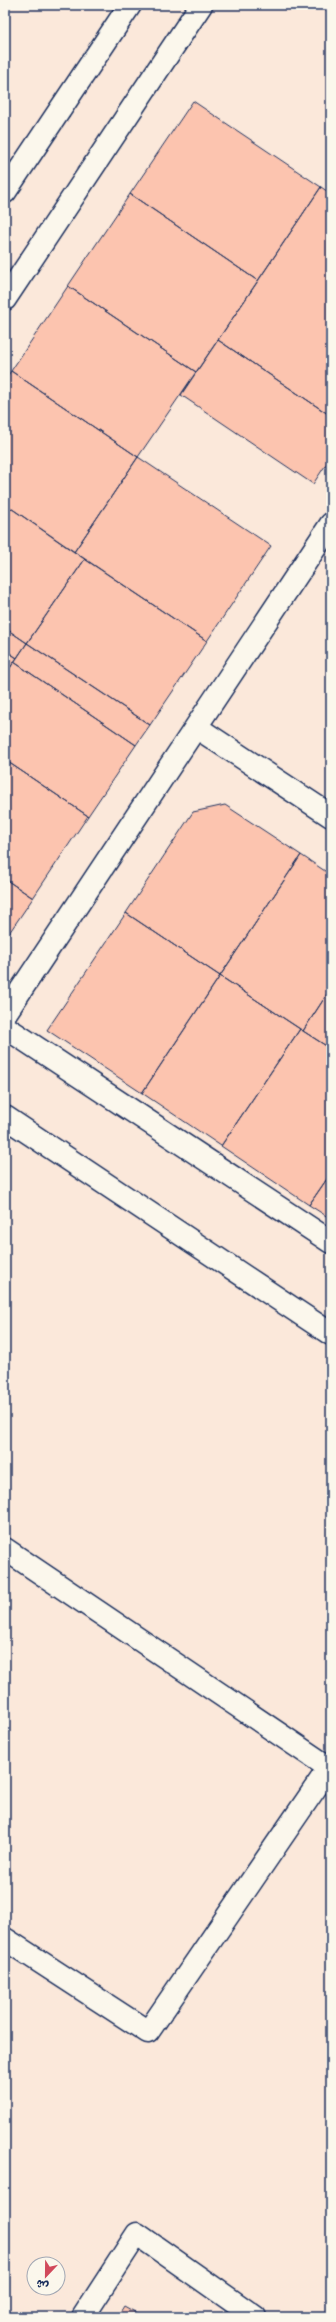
<svg xmlns="http://www.w3.org/2000/svg" width="336" height="2322" font-family="Itim,'Playpen Sans Arabic',sans-serif">
<rect width="100%" height="100%" fill="#fbe8da"/>
<filter id="ink" filterUnits="userSpaceOnUse"><feTurbulence type="fractalNoise" baseFrequency=".025" numOctaves="2"/><feDisplacementMap in="SourceGraphic" scale="8" xChannelSelector="R" yChannelSelector="G"/><feConvolveMatrix kernelMatrix="1 2 1 2 8 2 1 2 1" color-interpolation-filters="sRGB"/></filter>
<g filter="url(#ink)">
<path fill="#fcc4af" stroke="#1b2f5e" d="M193,101L321,187L258,281L130,194Z
M321,187L331,194V416L218,340Z
M130,194L258,281L196,372L68,286Z
M68,286L196,372L138,457L11,371Z
M218,340L331,416V457L313,484L181,395Z
M11,371L138,457L74,552L5,504V379Z
M138,457L271,546L207,641L74,552Z
M5,504L85,559L27,643L5,628Z
M85,559L207,641L150,725L27,643Z
M5,628L27,643L17,658L5,650Z
M27,643L150,725L136,745L14,662Z
M5,650L17,658L5,675Z
M14,662L136,745L88,816L5,760V675Z
M5,760L88,816L33,898L5,879Z
M225,805L301,855L220,976L126,913L193,812Z
M301,855L331,875V988L303,1031L220,976Z
M5,879L33,898L5,939Z
M126,913L220,976L142,1093L47,1030Z
M220,976L300,1029L221,1146L142,1093Z
M331,988V1049L303,1031Z
M300,1029L331,1049V1054L327,1061L331,1064V1173L309,1205L221,1146Z
M331,1173V1219L309,1205Z
M124,2306L144,2317H117Z"/>
<g fill="none" stroke-linecap="round" stroke-linejoin="round">
<g stroke="#1b2f5e" stroke-width="25">
<path id="minor" d="M5,192L130,5
M5,299L201,5
M196,727L331,816
M5,1014L331,524
M5,1027L331,1242
M5,1117L331,1334
M5,1549L331,1769
M5,1939L148,2032L329,1768
M83,2317L137,2234L255,2317"/>
</g>
<use href="#minor" stroke="#fbf7ec" stroke-width="22"/>
</g>
</g>
<rect width="336" height="2322" fill="none" stroke="#fbf7ec" stroke-width="20"/>
<rect x="10" y="10" width="316" height="2302" fill="none" stroke="#1b2f5e" stroke-width="1.5" filter="url(#ink)"/>
<g transform="translate(46 2276) rotate(202)"><circle r="19" fill="#fbf7ec" stroke="#a1a7b3"/>
<path d="M0-3L7 15L0 10L-7 15Z" fill="#d1495b"/>
<text y="-6" font-size="11" font-weight="bold" text-anchor="middle" fill="#1b2f5e">ش</text>
</g>
</svg>
